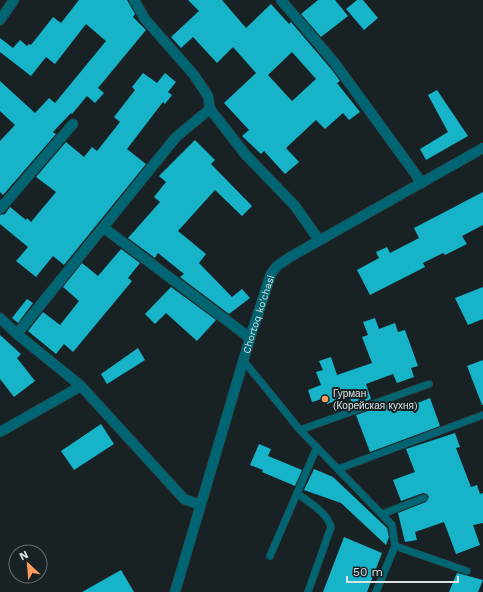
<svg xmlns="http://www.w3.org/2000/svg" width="483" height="592" font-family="'Work Sans',sans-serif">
<rect width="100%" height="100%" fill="#182224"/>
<path fill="#17b3c8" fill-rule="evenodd" d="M79,0H127L135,14L133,17L146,30L98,88L104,93L95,103L87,96L72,114L71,113L53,132L56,134L3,195L0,192V141L15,125L0,111V81L35,113L49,98L55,103L106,41L86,24L55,64L46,57L31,76L0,52V38L13,48L20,40L27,46L29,44L31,45L53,17L61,23Z
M188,0H222L246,28L271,4L289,24L291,22L332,70L340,81L337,83L360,112L349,120L343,113L325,129L316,120L286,148L299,162L285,174L264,151L261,154L242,136L249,130L224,103L256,73L233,47L217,63L193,37L181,48L171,37L199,11ZM292,52L316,79L292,101L268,75Z
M318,0H335L348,16L321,37L301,14Z
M357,0H363L378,18L364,30L346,9Z
M143,73L157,83L165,73L176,82L168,92L172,95L165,104L163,102L127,149L146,164L64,265L53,256L36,277L16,261L28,247L0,224V215L5,214L10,207L26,220L27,218L31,222L56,192L36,177L66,142L84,157L92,147L97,151L120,122L114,117L135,90L132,87Z
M437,90L468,136L426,160L420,149L448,132L428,95Z
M195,140L215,160L211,164L252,206L242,216L215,190L178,231L206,254L199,263L232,297L242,289L250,298L229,314L180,277L184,274L158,253L155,258L128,238L160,202L154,197L166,182L159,176Z
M483,192V225L462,236L467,244L445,255L443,253L423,263L425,267L370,295L357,270L379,258L376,252L387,247L390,253L419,238L414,228Z
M121,249L140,263L128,278L132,281L73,352L64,344L56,354L28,331L43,312L60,325L79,301L63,287L82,263L98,276Z
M171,287L216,320L197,341L166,313L155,324L145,314Z
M483,287V319L468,325L455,298Z
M27,299L33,303L18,323L12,318Z
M375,318L379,329L395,323L398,332L405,330L418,366L411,368L414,377L397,383L393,374L366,384L371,399L353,406L349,396L327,404L325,398L312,402L308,390L321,385L316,372L323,370L319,361L331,357L337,375L372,363L362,337L368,335L363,322Z
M0,335L21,354L17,358L35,381L14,397L0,379Z
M138,348L145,360L107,384L101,374Z
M483,360V405H482L467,366Z
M430,398L440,426L370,452L356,415L394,402L397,411Z
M101,424L114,444L74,470L61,451Z
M455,433L460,447L456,448L471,487L477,485L480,494L483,493V523L473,525L480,545L456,554L444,522L415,532L417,540L405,542L398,513L426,502L429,497L427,494L423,493L401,501L393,480L415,472L406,449Z
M259,444L271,449L268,456L302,470L295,486L262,472L263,470L250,465Z
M314,469L333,477L387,528L389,537L386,545L341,503L304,490Z
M344,537L382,553L367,592H323Z
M121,570L134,592H82Z
M457,573L483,580L478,592H449Z"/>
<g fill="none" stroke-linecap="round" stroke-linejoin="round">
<g stroke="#333d3f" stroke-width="8">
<path id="service" d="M243,360L300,430L392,525L395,546L376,592
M300,430L429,384
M338,469L483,415
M297,493C308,502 327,512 331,527L308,592
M382,514L424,498
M395,546L467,571
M270,556L317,447"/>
</g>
<g stroke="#333d3f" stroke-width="11">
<g id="minor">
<path d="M134,0L145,19L194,75L208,96L210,109L245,154L295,206L319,240"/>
<path d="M281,0L334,62L422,183"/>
<path d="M0,20L14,0"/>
<path d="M0,209L73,124"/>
<path d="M104,228L250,338"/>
<path d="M0,318L17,334L81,386L184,499L200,505"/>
<path d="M17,334L176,137L210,109"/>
<path d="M0,432L81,386"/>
<path id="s1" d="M175,592L250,338L271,274L277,266L290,257L483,148"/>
</g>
</g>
<use href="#service" stroke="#006572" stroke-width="7"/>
<use href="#minor" stroke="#006572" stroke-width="10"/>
</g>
<circle fill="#ff9b5a" stroke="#182224" stroke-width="1.5" cx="325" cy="399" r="4"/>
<g text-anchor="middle" stroke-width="4" stroke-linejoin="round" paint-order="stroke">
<g font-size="10" fill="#dbe2e3" stroke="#182224">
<text dy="4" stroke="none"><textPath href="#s1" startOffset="290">Chortoq ko'chasi</textPath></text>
</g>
<g font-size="10" fill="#dbe2e3" stroke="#182224" text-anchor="start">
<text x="333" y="397">Гурман<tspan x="333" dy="12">(Корейская кухня)</tspan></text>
</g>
</g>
<g transform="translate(28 564) rotate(334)"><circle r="19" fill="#182224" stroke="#666f70"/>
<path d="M0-3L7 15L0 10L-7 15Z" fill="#ff9b5a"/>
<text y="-6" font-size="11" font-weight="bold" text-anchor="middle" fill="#dbe2e3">N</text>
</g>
<path d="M347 576v6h111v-6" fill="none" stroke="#dbe2e3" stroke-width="2"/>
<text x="353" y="576" font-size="12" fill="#dbe2e3" stroke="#182224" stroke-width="3" paint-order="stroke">50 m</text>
</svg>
